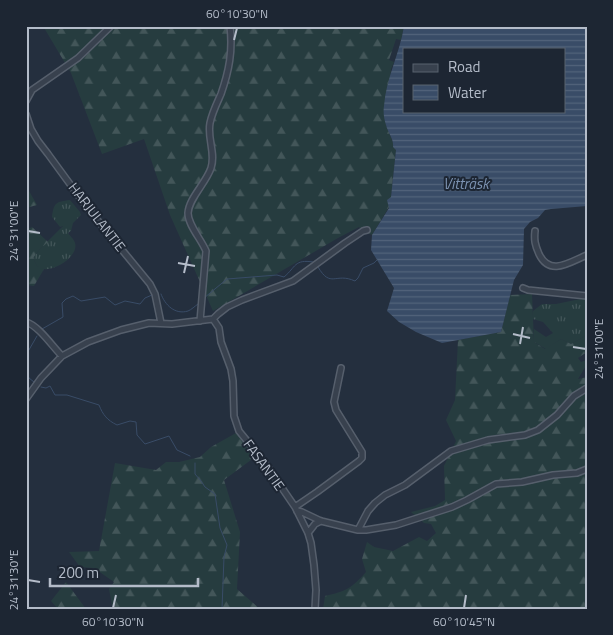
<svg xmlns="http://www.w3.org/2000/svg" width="613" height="635" font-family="'Titillium Web',sans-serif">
<defs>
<pattern id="grass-tufts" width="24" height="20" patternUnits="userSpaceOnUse" patternTransform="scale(1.25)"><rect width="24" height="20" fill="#263c3f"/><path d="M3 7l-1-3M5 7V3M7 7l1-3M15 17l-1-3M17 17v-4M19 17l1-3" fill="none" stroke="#435659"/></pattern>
<pattern id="forest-firs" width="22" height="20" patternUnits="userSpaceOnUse" patternTransform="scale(1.25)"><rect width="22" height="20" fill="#263c3f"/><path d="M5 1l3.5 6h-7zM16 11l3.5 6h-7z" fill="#435659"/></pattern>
<pattern id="water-rules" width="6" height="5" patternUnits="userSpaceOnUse" patternTransform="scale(1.25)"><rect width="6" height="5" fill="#394c67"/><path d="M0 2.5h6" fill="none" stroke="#53647b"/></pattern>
</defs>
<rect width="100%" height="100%" fill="#242f3e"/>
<path fill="url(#grass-tufts)" d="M70,200L80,212L81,215L73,223L71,231L68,233C70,236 74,239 75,243C79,256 55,271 44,269C41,269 39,267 37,266L33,258L40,249L63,226L60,227L52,217C54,202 56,202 70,200Z
M585,298H587V335L571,344L561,339L546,349L534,342V329L546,337L553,333L543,322L533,319V311L542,304H556Z"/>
<path fill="url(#forest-firs)" d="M43,26H404L401,40L396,39L389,60L394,62L391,69L386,125L396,150L391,197L389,207L372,235L363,231L359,227L338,238L213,311L170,215L144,139L102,154L71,73Z
M29,191L37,205L26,208V192Z
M32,227L48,242L40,249L33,258L37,266L44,269L34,286L26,285V230Z
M532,294L534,342L545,349L561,339L571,344L587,335V352L578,358L581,362L587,360V364L578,379L587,377V609H323L325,596C346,591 351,589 366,572L362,559L367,542L374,547L393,551L419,537L427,541L436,533L431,524L424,523L411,512L435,506L445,500L444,466L456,441L446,420L455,400L458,340L501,332L510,295Z
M236,433L255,457L224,480L240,532L237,589L260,609H114L112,605L109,589L114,582L94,568L80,567L69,552L99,551L115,463L156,470L166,462H179L200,457L211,447Z
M66,582L86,609H58L51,601Z"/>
<path fill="url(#water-rules)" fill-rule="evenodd" d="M404,26H587V206L551,209L545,210L538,218L530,222L524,229L523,265L514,280L501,332L442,343L416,332L399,322L387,311L394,288L371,250L372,235L389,208L387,200L391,197L396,150L393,147C394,139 388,133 386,125C384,119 383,112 384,106C386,78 400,53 404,26ZM404,49H564V111H404Z"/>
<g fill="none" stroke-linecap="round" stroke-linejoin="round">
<path stroke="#394c67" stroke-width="1" d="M318,267C331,289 335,272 355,281L358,278L363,268L374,263L377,260
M161,294C165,305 175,315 188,311C191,310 195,306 198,304
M204,298L227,279L277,275L284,277C296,267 294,259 313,262
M42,329L63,317L62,303L66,299L73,296L81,301L105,297L115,305L125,301L140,304L145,298L152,295
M26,355L37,336
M26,371L29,378L34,382
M41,387L46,388L50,386L55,395H67L99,405C103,415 107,420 117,425L130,421L136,422L137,435L145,444L169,436L177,450L190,456
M195,463V474L201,481L205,487L215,494L220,528L227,545L224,557L222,609"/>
<g stroke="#565f6c" stroke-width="8">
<path id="street" d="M26,101L32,90L78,58L111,26
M26,114L31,129L38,141L48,154L86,206L150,284L155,294L161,323
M535,231C534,240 535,245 539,254C550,277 570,262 587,255
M523,288L528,290L587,296
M213,319L219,328L221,342L231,369L233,381L234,416L239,431L265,463L295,507L308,533L311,543L314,565L316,590L315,609
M213,319L218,314L227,307L242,300L293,281L345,243L363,231L367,230
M200,321L206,251C201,239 188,225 188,213C189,198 206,183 211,168C216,153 207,139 210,123C212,113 217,103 221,94C229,71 233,51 230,26
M26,322C39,326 52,346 62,356
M26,399L41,378L62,356L88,342L121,330L149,323L172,324L213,319
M295,507L317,492L359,461L362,458V452L336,410L334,402L341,368
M297,511L302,512L321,521L358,530L368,511L375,503L385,495L405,485L451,451L488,440L525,435L538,430L557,415L574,396L587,388
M358,530H366L396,525L452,507L467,500L496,484L522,482L553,475L577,473L587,469
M308,533L315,524L321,521"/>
</g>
<use href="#street" stroke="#38414e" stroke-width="5"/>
</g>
<path fill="none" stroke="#b4bcc9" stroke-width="2" d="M234,40L237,28M28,231L40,233M178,263L195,266M184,273L188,256M513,334L530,338M520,344L523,327M573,347L586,349M28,580L40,582M113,608L116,595M464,608L466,595"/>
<g text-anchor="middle" stroke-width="4" stroke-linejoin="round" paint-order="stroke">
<g font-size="14" fill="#b4bcc9" stroke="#1d2633">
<text transform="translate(97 217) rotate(52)" y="5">HARJULANTIE</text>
<text transform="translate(264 465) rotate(54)" y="5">FASANTIE</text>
</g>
<g font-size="15" font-style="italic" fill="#7c92b1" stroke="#1d2633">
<text x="466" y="189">Vitträsk</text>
</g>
</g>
<rect width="613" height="635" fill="none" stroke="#1d2633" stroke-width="55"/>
<rect x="403" y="48" width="162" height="65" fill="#1d2633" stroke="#59626f"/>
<rect x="413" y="64" width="25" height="8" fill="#38414e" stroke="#59626f"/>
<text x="448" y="72" font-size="15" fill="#b4bcc9">Road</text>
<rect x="413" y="85" width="25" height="15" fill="url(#water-rules)" stroke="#59626f"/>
<text x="448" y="98" font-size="15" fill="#b4bcc9">Water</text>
<path d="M50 578v8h148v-8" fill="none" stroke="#b4bcc9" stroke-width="2.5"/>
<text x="58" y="578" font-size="15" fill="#b4bcc9" stroke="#1d2633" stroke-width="4" paint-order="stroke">200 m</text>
<rect x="28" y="28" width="558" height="580" fill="none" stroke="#b4bcc9" stroke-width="2"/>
<g font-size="12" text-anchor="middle" fill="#b4bcc9">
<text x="237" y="18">60°10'30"N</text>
<text transform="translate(14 231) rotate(-90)" y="4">24°31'00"E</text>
<text transform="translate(599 349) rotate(-90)" y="4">24°31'00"E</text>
<text transform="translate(14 580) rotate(-90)" y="4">24°31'30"E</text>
<text x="113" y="626">60°10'30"N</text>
<text x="464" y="626">60°10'45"N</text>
</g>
</svg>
